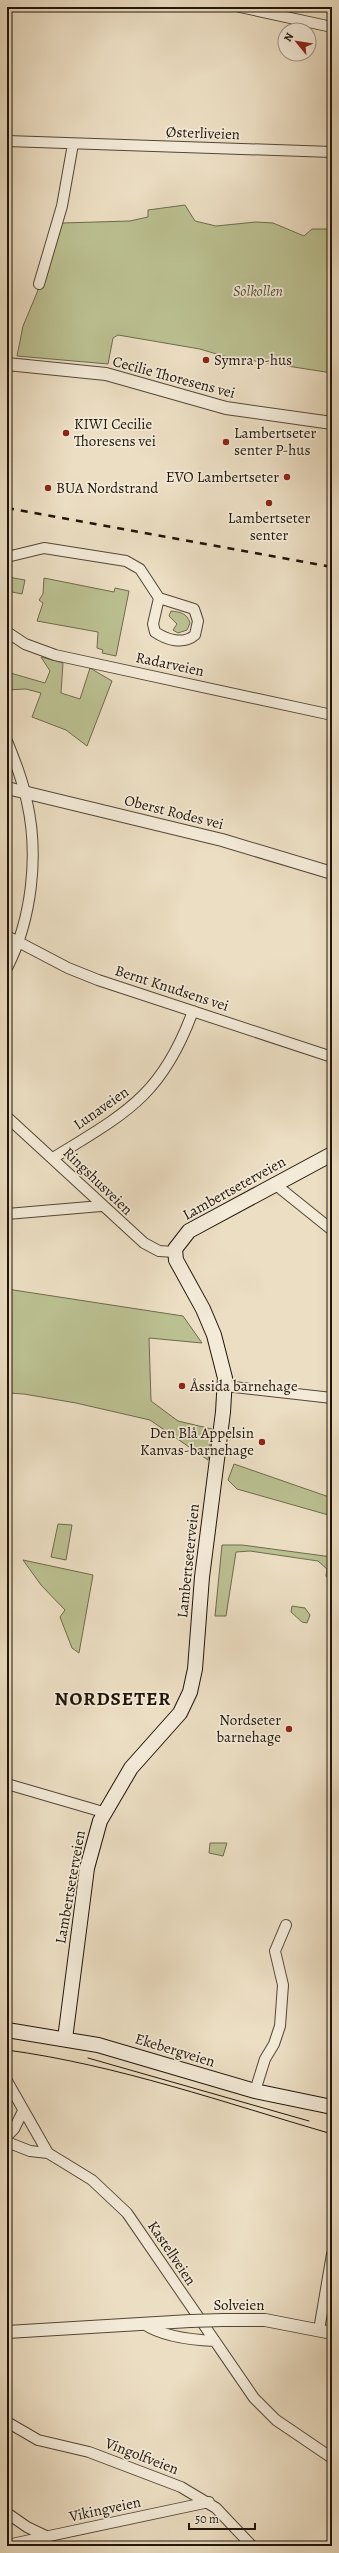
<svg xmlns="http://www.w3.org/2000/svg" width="339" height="2553" font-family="Alegreya,serif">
<rect width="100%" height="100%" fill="#ecdec3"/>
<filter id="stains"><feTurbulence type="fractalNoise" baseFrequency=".005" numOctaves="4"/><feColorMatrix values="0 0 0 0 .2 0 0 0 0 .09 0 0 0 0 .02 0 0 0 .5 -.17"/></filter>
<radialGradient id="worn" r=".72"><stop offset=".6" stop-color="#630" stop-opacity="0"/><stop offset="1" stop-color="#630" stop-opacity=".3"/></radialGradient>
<path fill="#bbc091" stroke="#6e6a4e" d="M185,205L195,221L216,226L256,222L273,223L304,236L312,229H332V373L223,356L200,349L118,335L113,338L108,364L17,356L23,326L49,264L62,223L130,221L148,217V210Z
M8,577L25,580L22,594L7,591Z
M44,578L114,592L115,588L129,591L116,656L102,653L103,650L97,648L98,632L37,621L43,603L39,600L43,594Z
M171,611C180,612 187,613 190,623L187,630L178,633L173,630L177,624L169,616Z
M41,657L63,663L61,693L80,699L90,668L112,681L87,746L66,730L32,717L41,693L26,689L7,690V672L45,683L50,671Z
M7,1289L183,1316L202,1343L149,1338L151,1401L178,1421L212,1429L208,1460L150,1420L76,1403L24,1394L7,1393Z
M234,1464L332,1498V1516L237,1489L228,1480Z
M58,1524L72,1525L66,1560L51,1557Z
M222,1545H242L332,1557V1583L326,1576L327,1569L318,1561L250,1551L236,1552L226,1616H215Z
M23,1560L93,1575L79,1653L72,1648L60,1617L65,1610L41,1585Z
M292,1606L305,1608L310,1615L307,1623L302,1622L291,1612Z
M210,1843H227L223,1856L209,1853Z"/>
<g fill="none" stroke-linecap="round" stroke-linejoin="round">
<g stroke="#534738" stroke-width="12">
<path id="minor" d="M240,7L332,27
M7,141L332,152
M39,284L62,206L73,144
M7,557L44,548L126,561L140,569L159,598L153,624L155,632C167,640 183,645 195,635L198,621L194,609L159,598
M7,632L25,644L55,655L332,715
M7,741C15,761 23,781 27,802C39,855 32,919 7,968
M7,936L68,968L98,980L332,1057
M7,1117L144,1243L159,1251L175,1252
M53,1158C126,1113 162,1096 193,1011
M276,1185L332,1230
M7,1214L101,1206
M225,1386L332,1398
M7,1784L103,1812
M7,2081L48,2153L92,2180L127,2213L254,2398L276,2420L332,2458
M255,2091L265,2059L274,2044L280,2026L283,1985L275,1951L286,1925
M7,2136L14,2129L23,2111
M7,2142L30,2151L48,2153
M144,2324C163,2337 192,2340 215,2341
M319,2330L332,2254
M7,2422L38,2440L89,2452L181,2487L216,2508L252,2546
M7,2513L27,2527L48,2537
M7,2545L209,2502"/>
</g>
<g stroke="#534738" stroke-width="14">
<path id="tertiary" d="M7,364L106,374L226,408L332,423
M7,788L222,840L332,873
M223,2320H265L332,2333
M7,2332L190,2321"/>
</g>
<g stroke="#20150a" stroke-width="16">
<path id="secondary" d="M7,2030L98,2045L255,2091L332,2107
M65,2039L87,1868L100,1821L131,1768L180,1713L190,1692L195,1669L202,1577L223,1412L225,1378L214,1335L203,1309L176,1260L175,1249L189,1231L332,1154"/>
</g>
<use href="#minor" stroke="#f3ead8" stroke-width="10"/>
<use href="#tertiary" stroke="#f3ead8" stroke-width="12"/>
<use href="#secondary" stroke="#f3ead8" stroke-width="14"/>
<path stroke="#20150a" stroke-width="1" d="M7,2050C118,2065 225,2103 332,2134
M88,2058L309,2121"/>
<path stroke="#20150a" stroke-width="2.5" stroke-dasharray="7 7" stroke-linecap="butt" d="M7,508L332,567"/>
<g stroke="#534738" stroke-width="14" stroke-linecap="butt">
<path id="tertiary-bridge" d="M190,2321L223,2320"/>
</g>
<use href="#tertiary-bridge" stroke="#f3ead8" stroke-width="12"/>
</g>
<g fill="#8f2418" stroke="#f3ead8" stroke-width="1.5">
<circle cx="206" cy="360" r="4"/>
<circle cx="66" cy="433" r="4"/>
<circle cx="226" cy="442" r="4"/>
<circle cx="287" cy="477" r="4"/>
<circle cx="48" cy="488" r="4"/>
<circle cx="269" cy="503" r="4"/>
<circle cx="182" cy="1386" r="4"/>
<circle cx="262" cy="1442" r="4"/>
<circle cx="289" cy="1729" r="4"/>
</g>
<g text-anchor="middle" stroke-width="3.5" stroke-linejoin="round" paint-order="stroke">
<g font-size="15" fill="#20150a" stroke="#f3ead8">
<text transform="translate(203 133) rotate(2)" y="5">Østerliveien</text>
<text transform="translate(174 377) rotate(15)" y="5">Cecilie Thoresens vei</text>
<text transform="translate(170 664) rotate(12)" y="5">Radarveien</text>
<text transform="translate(174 812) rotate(14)" y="5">Oberst Rodes vei</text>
<text transform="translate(172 988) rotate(18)" y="5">Bernt Knudsens vei</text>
<text transform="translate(101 1108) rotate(-35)" y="5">Lunaveien</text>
<text transform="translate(98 1181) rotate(44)" y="5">Ringshusveien</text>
<text transform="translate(234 1188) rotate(-29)" y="5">Lambertseterveien</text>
<text transform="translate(188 1561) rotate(-84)" y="5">Lambertseterveien</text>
<text transform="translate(70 1887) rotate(-80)" y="5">Lambertseterveien</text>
<text transform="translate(175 2050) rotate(17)" y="5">Ekebergveien</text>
<text transform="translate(172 2253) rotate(56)" y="5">Kastellveien</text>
<text x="239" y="2310">Solveien</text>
<text transform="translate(142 2456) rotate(21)" y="5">Vingolfveien</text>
<text transform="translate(105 2509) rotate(-12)" y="5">Vikingveien</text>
</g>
<g font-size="15" font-style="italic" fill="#565139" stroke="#f3ead8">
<text x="258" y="296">Solkollen</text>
</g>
<g font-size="15" fill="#20150a" stroke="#f3ead8" text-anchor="start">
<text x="214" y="365">Symra p-hus</text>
<text x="74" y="429">KIWI Cecilie<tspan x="74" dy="17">Thoresens vei</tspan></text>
<text x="234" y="438">Lambertseter<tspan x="234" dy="17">senter P-hus</tspan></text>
<text x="279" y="482" text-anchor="end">EVO Lambertseter</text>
<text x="56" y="493">BUA Nordstrand</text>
<text x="269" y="523" text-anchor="middle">Lambertseter<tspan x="269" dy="17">senter</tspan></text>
<text x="190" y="1391">Åssida barnehage</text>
<text x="254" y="1438" text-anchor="end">Den Blå Appelsin<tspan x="254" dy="17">Kanvas-barnehage</tspan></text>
<text x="281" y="1725" text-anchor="end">Nordseter<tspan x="281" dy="17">barnehage</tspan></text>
</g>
<g font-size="19" font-weight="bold" letter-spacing="1" fill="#20150a" stroke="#f3ead8">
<text x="113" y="1705">NORDSETER</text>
</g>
</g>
<rect width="339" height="2553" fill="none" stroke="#ecdec3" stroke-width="24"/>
<rect x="8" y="8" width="323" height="2537" fill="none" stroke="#20150a" stroke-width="2"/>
<rect x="12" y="12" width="315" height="2529" fill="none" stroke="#20150a"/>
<g transform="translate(297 42) rotate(300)"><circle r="19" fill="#f3ead8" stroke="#9f9586"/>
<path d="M0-3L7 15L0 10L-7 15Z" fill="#8f2418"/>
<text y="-6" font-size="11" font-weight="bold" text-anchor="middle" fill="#20150a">N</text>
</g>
<path d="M189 2523v6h66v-6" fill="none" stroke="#20150a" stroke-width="2"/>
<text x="195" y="2523" font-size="12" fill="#20150a" stroke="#f3ead8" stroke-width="3" paint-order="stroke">50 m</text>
<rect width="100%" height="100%" filter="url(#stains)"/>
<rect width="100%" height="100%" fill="url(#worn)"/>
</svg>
